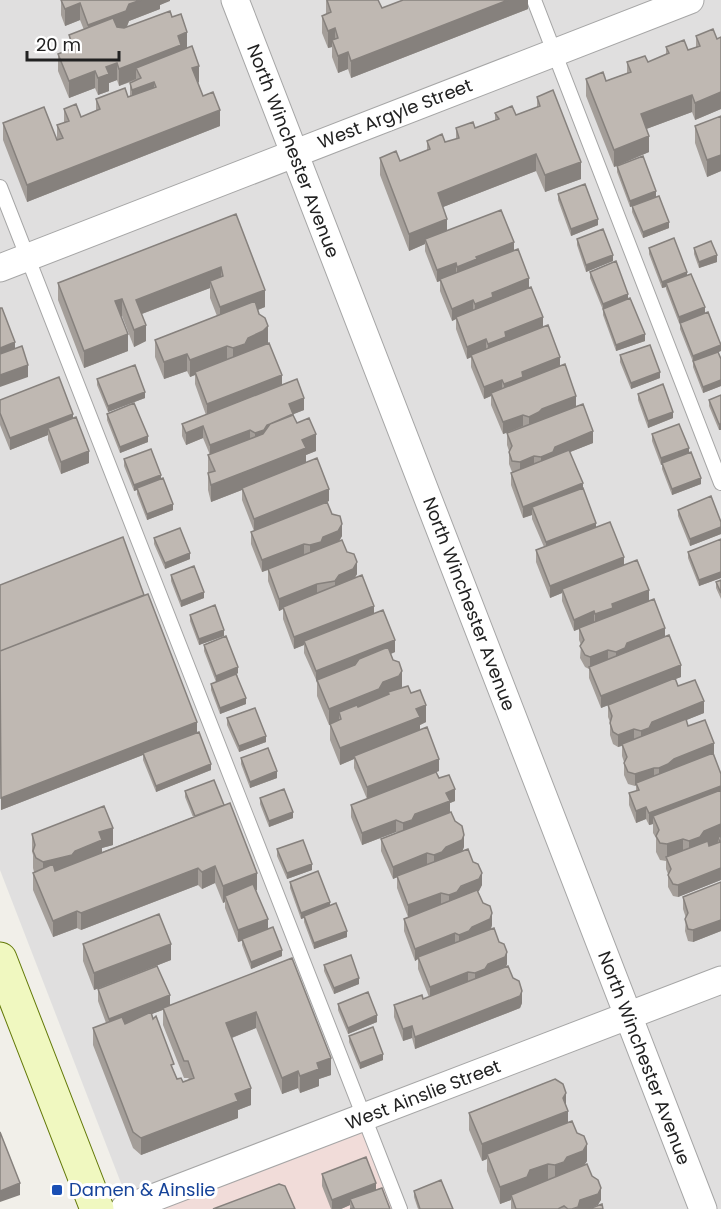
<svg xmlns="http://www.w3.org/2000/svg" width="721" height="1209" font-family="Poppins,sans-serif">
<rect width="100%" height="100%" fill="#f1efe9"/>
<path fill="#e0dfdf" d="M0,0H721V1209H131L0,870Z"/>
<path fill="#f1dcd9" d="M361,1121L395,1209H133Z"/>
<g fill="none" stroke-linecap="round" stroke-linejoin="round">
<g stroke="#a6a6a6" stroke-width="16">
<path id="lane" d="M534,0L721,483
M0,187L400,1209"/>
</g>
<g stroke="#a6a6a6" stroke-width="29">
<path id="street" d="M235,0L703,1209
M0,268L690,0
M124,1209L721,980"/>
</g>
<g stroke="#637908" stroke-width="35">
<path id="secondary" d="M0,959L97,1209"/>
</g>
<use href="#lane" stroke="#fff" stroke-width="14"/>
<use href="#street" stroke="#fff" stroke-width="27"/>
<use href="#secondary" stroke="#f0f8c0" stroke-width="33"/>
</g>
<path fill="#a49e99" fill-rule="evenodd" d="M61,0H170L160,5V9L129,21L127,27L172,17L187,48L199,82L198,83L203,96L220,126L27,202L3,140V123L57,140V125L64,123V109L81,117L96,111V99L130,97V83L136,80L119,86L117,80L109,83V91L98,95L95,88L69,98L58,71V54L69,50V35L84,30L80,20L65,26L61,15Z
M326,0H378L382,8L528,0V9L351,78L348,69L338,73L332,57V47L328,48L322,33V16L326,14Z
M696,36L717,39L721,37V109L695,120L692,112L646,129L649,152L614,167L586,96V79L606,81L627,73V62H648L666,55V47L688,50L696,48Z
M537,97L581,179L545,192L536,171L443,207L447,230L514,250L543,327L576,406L593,443L570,452L596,528L624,565L649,601L665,637L681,677L675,679L678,686L704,713L686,720L688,726L714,755L721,774V880L678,897L673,896L668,887V874L666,869V861L660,860L656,852V838L653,833V824L649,825L646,819L636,823L629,805V793L636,791V785L635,786L628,784L624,775V762L622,756V746L618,747L613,744L610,735V722L608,717V705L601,708L589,678V669L585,667L580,658L581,645L579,640V629L574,631L562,601V593L550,598L536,562V550L544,547L532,519V515L523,518L511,485V473L512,472L509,464V451L507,445V433L524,427L503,434L491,405V396L484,399L471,367V357L467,359L456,329V319L452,321L440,291V281L437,282L425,251V244L409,251L380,175V158L400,161L427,150V141L445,142L456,139V128H475L495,120V113L516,115L537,107Z
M721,116V171L707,177L695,143V126Z
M617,166L656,197L669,228L643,238L632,212V206L630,207L617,172Z
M558,194L598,225L571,236L558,200Z
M236,214L265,307L258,310L268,343L266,344L282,385L304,410L293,414L297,423L316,451L306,455V463L329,501L274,523L332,514L342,536L339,541L357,574L354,579L395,652L391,654L402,688L411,693L426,722L420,725V730L439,771L436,772L455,801L450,803V813L464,847L462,851L482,885L478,891L492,925L491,929L507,964L505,967L522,1003L520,1008L415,1049L412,1038L403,1041L394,1017V1005L423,999L429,997L418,969V959L415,961L404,931V919L408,917L397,888V877L393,879L381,851V839L398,833L396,832L362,845L351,817V805L367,799L354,768V759L340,765L330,740V725H329L317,696V682L304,653V645L294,649L283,619V609L279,611L268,581V570L262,572L251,544V532L254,531L242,500V490L211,502L208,490V455H210L203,438L186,445L182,436V424L206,415L195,384V375L190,377L187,371L164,379L155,357V340L217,316L210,298V288L142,314L146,341L134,347L122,316H121L128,351L84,368L58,300V283Z
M577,239L613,261L586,272L577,245Z
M649,248L687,275L705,313L721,344V351L718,352L721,359V386L703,393L693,367V362L680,329V323L693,318L679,323L666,289V287L662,288L649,254Z
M694,248L717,262L699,268L694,254Z
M590,272L628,299L645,341L616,351L603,315V310L590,278Z
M620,355L660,378L631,389L620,362Z
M97,379L145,398L108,412L97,385Z
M638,394L673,418L648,428L638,400Z
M721,395V430H719L709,406V400Z
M0,400L73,418L89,463L61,474L48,440V435L10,450L0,425Z
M107,414L148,442L120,453L107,420Z
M652,434L689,453L701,484L672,495L662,469V464L661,465L652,441Z
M124,459L161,478L173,510L147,520L137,494V490L134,491L124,466Z
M678,510L721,522V534L690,546L678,516Z
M154,538L190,559L165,569L154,544Z
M721,539V578L699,586L688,558V552Z
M171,575L204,598L181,607L171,581Z
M721,580V599L716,588V582Z
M0,585L144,595L211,770L156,792L143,760V755L1,810Z
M190,615L224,636L199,645L190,621Z
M204,645L238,673L237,674L246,704L220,714L211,690V684L216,682L204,651Z
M227,718L266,742L239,752L227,725Z
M241,758L277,778L250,788L241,764Z
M185,791L257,890H256L268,929L282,956L251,969L242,945V941L238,942L225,908V902L223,903L215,883L202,889L198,885L81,930L77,928L53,937L33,890V873L34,872L33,868V855L32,851V834L113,845L102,848V852L193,817L185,797Z
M260,798L293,818L269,827L260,804Z
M277,849L312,870L287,879L277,856Z
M290,882L330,906L347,937L314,949L304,922V918L301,919L290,888Z
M721,882V931L693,942L688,941L685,931L686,918L683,909V897Z
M83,944L171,960L94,990L83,961Z
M292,958L331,1075L319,1079V1086L300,1093L298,1088L282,1094L256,1028L232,1038L251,1105L238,1110V1118L141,1155L133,1148L93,1045V1028L106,1023L98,1001V989L170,1006ZM163,1010V1025L184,1078H188L189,1079L183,1082L177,1079L151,1014Z
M324,965L359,984L334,994L324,971Z
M338,1004L377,1022L348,1034L338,1010Z
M349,1036L383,1060L360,1069L349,1042Z
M566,1105L568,1123L587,1161L584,1165L601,1200L589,1209H511V1200L500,1204L487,1171V1159L482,1161L469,1130V1113Z
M322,1174L376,1190L390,1209H350V1205L341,1209H331L322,1186Z
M414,1191L453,1209H418L414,1197Z"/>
<path fill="#86817d" d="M141,0H170V1L160,5V9L129,21L126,28L88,41V25L129,4Z
M508,0H528V9L351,78V61Z
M80,3V20L65,26V9Z
M335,28V45L332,40V47L328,48V31Z
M187,32V48L136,68V79L119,86V69L178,36Z
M348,52V69L338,73V56Z
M117,63V80L109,83V91L98,95V78L106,67Z
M199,66V82L192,85V68Z
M95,71V88L69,98V81Z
M154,82V99L132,107V90Z
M721,92V109L695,120V103Z
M692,95V112L641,131V114Z
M220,110V126L27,202V185Z
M649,136V152L614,167V150Z
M536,154V171L438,209V193Z
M721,155V171L707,177V160Z
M581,162V179L545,192V175Z
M656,191V197L630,207V201Z
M447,219V235L425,239V244L409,251V234Z
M598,219V225L571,236V229Z
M669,222V228L643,238V232Z
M514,242V254L457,279V267L476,257Z
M613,255V261L586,272V265Z
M717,255V262L699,268V262Z
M456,263V275L440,279V281L437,282V270Z
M221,267V284L210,281V288L136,316V300Z
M687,272V279L666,283V287L662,288V282Z
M529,278V290L475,316V304L492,293Z
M265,290V307L220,324V307Z
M628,294V300L603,310V304Z
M122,299V316L115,318V301Z
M473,300V312L456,317V319L452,321V309Z
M705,307V314L679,323V317Z
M543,317V329L488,356V344L505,332Z
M146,325V341L134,347V330Z
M268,326V343L263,348L233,365V348Z
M128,334V351L84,368V351Z
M645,334V341L616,351V345Z
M486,339V351L467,359V347Z
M15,342V359L0,364V348Z
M721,345V351L693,362V356Z
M227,346V362L195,372V375L190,377V360Z
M187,354V371L164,379V362Z
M560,357V369L504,396V384L522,372Z
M28,365V377L0,387V375Z
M660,372V378L631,389V383Z
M282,375V387L207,416V404Z
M502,380V392L491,393V396L484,399V387Z
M721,380V386L703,393V387Z
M145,392V398L108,412V406Z
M576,396V408L529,429V417L542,409Z
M304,398V410L289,416V404Z
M673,412V418L648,428V421Z
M73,414V425L48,428V435L10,450V438Z
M293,414L255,445V433L267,425Z
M523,415V426L503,434V422Z
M719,424H721V430H719Z
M203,426V438L186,445V433Z
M250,430V442L210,457V445Z
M593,431V443L555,458L541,469V457L555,447Z
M316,434V451L306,455V465L211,502V485L302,440Z
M148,436V442L120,453V447Z
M689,448V454L661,465V458Z
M89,451V463L61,474V462Z
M534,456V468L520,473V462Z
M161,475V481L137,488V490L134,491V485Z
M701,478V484L672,495V489Z
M583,483V495L532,507V515L523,518V507Z
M329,489V501L254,531V519Z
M173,504V510L147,520V514Z
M596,523V535L546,554V542Z
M342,524V536L338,543L310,557V545Z
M721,527V534L690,546V539Z
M304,544V556L262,572V560Z
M190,553V559L165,569V563Z
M624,557V569L562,589V593L550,598V586Z
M357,562V574L353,581L335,593V581L339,575Z
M721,572V578L699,586V580Z
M317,584V596L283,607V609L279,611V599Z
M649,590V601L595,626V614L612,604Z
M204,592V598L181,607V601Z
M374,606V618L304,641V645L294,649V637Z
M594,611V623L574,631V620Z
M665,628V640L616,664V652L627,643Z
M224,630V636L199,645V639Z
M395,640V652L318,682L317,680L316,683V671Z
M608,650V662L590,669V657Z
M681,665V677L601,708V696Z
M238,667V673L216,682V676Z
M402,671V687L388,697L341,719L339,712V722L329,725V709L383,682Z
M246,698V704L220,714V708Z
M704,701V713L652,734L641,743V731L652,722Z
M426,705V722L420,725V734L354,756V759L340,765V748L416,709Z
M197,722V734L1,810V798Z
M634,729V741L618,747V735Z
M266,736V742L239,752V746Z
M714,743V755L659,780V768L674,759Z
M439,759V771L367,799V787Z
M211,764V770L156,792V786Z
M654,768V779L636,783V785L635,786V774Z
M277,771V778L250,788V782Z
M721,786V798L653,816V824L649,825V813Z
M455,789V801L450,803V813L403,835V823L446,793Z
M646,807V819L636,823V811Z
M293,812V818L269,827V821Z
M396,820V832L362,845V833Z
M721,824V841L718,837V842L689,858V841L704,831Z
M113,828V845L102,848V857L43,879V862L75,851L99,832Z
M464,835V847L462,852L434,867V855Z
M683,839V856L667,859V844Z
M427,853V865L393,879V867Z
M312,864V870L287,879V873Z
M215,866V883L202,889V872Z
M198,868V885L81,930V913Z
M721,868V880L678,897V885Z
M257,873V890L227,901L225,896V902L223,903V886Z
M482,873V885L479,891L461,898L449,907V895Z
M441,893V905L408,917V905Z
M330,902V909L304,916V918L301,919V913Z
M77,911V928L53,937V921Z
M492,913V925L490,931L459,947V935Z
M268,919V931L238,942V930Z
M721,920V931L693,942V930Z
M347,931V937L314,949V943Z
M455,933V945L418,957V959L415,961V949Z
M171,944V960L94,990V973Z
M282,950V956L251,969V962Z
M507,952V964L505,969L475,985V973Z
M468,972V984L430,999V987Z
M359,978V984L334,994V988Z
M522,991V1003L520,1008L415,1049V1037Z
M170,995V1007L109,1031V1019Z
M256,1012V1028L226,1040V1023Z
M377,1015V1022L348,1034V1028Z
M412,1026V1038L403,1041V1029Z
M383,1054V1060L360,1069V1063Z
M331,1058V1075L319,1079V1086L300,1093V1076L317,1063Z
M298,1071V1088L282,1094V1078Z
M251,1088V1105L238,1110V1118L141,1155V1138L235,1094Z
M566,1093V1110L568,1111V1128L487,1154V1159L482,1161V1144L563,1098Z
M587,1144V1161L583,1167L555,1182V1165Z
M548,1164V1181L511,1195V1200L500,1204V1187L530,1170Z
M20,1183V1195L0,1202V1191Z
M376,1183V1195L350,1199V1205L341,1209H332V1200Z
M601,1188V1200L598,1205L589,1209H572L580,1200Z"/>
<path fill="#bfb8b2" stroke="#86817d" stroke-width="1.5" d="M61,0H141L129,4L126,11L88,25L80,3L65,9Z
M327,0H378L382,8L403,0H508L351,61L348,52L338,56L332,40L338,38L335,28L328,31L322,16L331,12Z
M170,11L172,17L181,14L187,32L178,36L181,45L119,69L117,63L106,67L109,74L98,78L95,71L69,81L58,54L74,48L69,35L113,18L117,27L124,28Z
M713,29L717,39L721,37V92L695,103L692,95L641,114L649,136L614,150L586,79L603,72L606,81L631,72L627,62L645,56L648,62L669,53L666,47L684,40L688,50L700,46L696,36Z
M192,46L199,66L192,68L203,96L213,92L220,110L27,185L3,123L44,107L57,140L63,138L57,125L69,121L64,109L76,104L81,117L100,109L96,99L125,88L128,97L156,87L154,82L132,90L130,83L141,78L136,68Z
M553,90L581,162L545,175L536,154L438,193L447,219L409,234L380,158L396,151L400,161L430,149L427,141L442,134L445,142L459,138L456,128L473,122L475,128L499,119L495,113L512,106L516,115L540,106L537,97Z
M721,116V155L707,160L695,126Z
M643,156L656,191L630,201L617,166Z
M585,184L598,219L571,229L558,194Z
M659,196L669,222L643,232L632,206Z
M501,210L514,242L476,257L477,259L457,267L456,263L437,270L425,239Z
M236,214L265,290L220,307L210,281L223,276L221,267L136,300L146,325L134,330L122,299L115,301L128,334L84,351L58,283Z
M603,229L613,255L586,265L577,239Z
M674,238L687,272L662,282L649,248Z
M711,241L717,255L699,262L694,248Z
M518,249L529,278L492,293L493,297L475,304L473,300L452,309L440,279Z
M616,261L628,294L603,304L590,272Z
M691,274L705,307L679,317L666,283Z
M531,287L543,317L505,332L506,337L488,344L486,339L467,347L456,317Z
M630,298L645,334L616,345L603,309Z
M255,301L259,314L265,318L268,326L263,331L248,338L245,344L233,348L227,346L190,360L187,354L164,362L155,340Z
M0,308H2L15,342L0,348Z
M708,312L721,345L693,356L680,323Z
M548,325L560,357L522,372L523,377L504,384L502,380L484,387L471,355Z
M269,343L282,375L207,404L195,372Z
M650,345L660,372L631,383L620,355Z
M22,346L28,365L0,375V354Z
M718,352L721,359V380L703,387L693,361Z
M565,364L576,396L542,409L539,412L529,417L523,415L503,422L491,393Z
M135,365L145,392L108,406L97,379Z
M59,377L73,414L10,438L0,413V400Z
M297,379L304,398L289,404L293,414L270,424L267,425L264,430L255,433L250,430L210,445L203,426L186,433L182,424Z
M663,384L673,412L648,421L638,394Z
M721,395V424H719L709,400Z
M134,403L148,436L120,447L107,414Z
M583,404L593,431L555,447L553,452L541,457L534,456L520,462L512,461L509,452L512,446L507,433Z
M293,415L297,423L309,418L316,434L302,440L306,448L211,485L208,473L215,471L208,455L263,434L270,424Z
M76,417L89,451L61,462L48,428Z
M679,424L689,448L661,458L652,434Z
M151,449L161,475L134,485L124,459Z
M569,450L583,483L523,507L511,473Z
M691,452L701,478L672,489L662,463Z
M317,458L329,489L254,519L242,488Z
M163,478L173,504L147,514L137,488Z
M583,488L596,523L546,542L532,507Z
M711,496L721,522V527L690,539L678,510Z
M327,502L332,514L340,516L342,524L338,531L323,537L321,542L310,545L304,544L262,560L251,532Z
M610,522L624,557L550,586L536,550Z
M180,528L190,553L165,563L154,538Z
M123,537L144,595L0,651V585Z
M721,539V572L699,580L688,552Z
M342,540L347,552L354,554L357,562L353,569L339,575L335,581L317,584L279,599L268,569Z
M637,560L649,590L612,604L613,608L595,614L594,611L574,620L562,589Z
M194,566L204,592L181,601L171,575Z
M362,575L374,606L294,637L283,607Z
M721,580V593L716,582Z
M148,594L197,722L1,798L0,651Z
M654,599L665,628L627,643L625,648L616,652L608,650L590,657L585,655L580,646L584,640L579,628Z
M215,605L224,630L199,639L190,615Z
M383,610L395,640L316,671L304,641Z
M669,635L681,665L601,696L589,667Z
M226,636L238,667L216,676L204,645Z
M388,647L393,660L399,662L402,671L399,676L383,682L379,689L329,709L317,680L355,665L359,659Z
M236,674L246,698L220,708L211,684Z
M675,678L678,686L695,680L704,701L652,722L649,728L641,731L634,729L618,735L613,732L610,723L612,716L608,705Z
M408,686L411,693L420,690L426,705L416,709L420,717L340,748L330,724L341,719L339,712L357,705L358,707L389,694L388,692Z
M255,708L266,736L239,746L227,718Z
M686,719L688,726L705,720L714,743L674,759L668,764L659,768H654L635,774L628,772L624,763L627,757L622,744Z
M427,727L439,759L367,787L354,756Z
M199,732L211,764L156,786L143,753Z
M268,748L277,771L250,782L241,758Z
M713,753L721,774V786L649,813L646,807L636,811L629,793L639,790L636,783Z
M436,772L439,778L449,775L455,789L446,793L450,801L415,814L412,820L403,823L396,820L362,833L351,805Z
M214,780L224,805L195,816L185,791Z
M284,789L293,812L269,821L260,798Z
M721,790V824L704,831L700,837L689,841L683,839L667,844L660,843L656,836L659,830L653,816Z
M230,803L257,873L223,886L215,866L202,872L198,868L81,913L77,911L53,921L33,873L53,864L55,871Z
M104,806L113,828L99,832L102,840L75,851L72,855L43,862L36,858L33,851L35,845L32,834Z
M451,812L455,821L462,826L464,835L462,840L446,847L442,852L434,855L427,853L393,867L381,839Z
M721,836V868L678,885L673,884L668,875L671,869L666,857L708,841L709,846L720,842L718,837Z
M303,840L312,864L287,873L277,849Z
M468,849L473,862L478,864L482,873L479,879L461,886L457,892L449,895L441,893L408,905L397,876Z
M318,871L330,902L301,913L290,882Z
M721,882V920L693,930L688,929L685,919L688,913L683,897Z
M253,884L268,919L238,930L225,896Z
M477,890L483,903L490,906L492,913L490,919L472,927L469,931L459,935L455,933L415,949L404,919Z
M336,903L347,931L314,943L304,916Z
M159,914L171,944L94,973L83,944Z
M273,927L282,950L251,962L242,939Z
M494,928L499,942L504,944L507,952L505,957L488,964L485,969L475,973L468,972L430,987L418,957Z
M351,955L359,978L334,988L324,965Z
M292,958L331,1058L317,1063L319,1069L300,1076L298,1071L282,1078L256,1012L226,1023L251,1088L235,1094L238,1101L141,1138L133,1132L93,1028L122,1017L125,1024L151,1012L153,1019L156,1016L174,1064L171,1065L177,1079L181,1078L183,1082L194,1078L188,1061H184L163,1008Z
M157,966L170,995L109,1019L98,989Z
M508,966L513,978L519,981L522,991L520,996L415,1037L412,1026L403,1029L394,1005L422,995L423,999Z
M368,992L377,1015L348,1028L338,1004Z
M373,1027L383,1054L360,1063L349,1036Z
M555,1079L563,1084L566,1093L563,1098L568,1111L482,1144L469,1113Z
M572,1121L577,1133L584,1136L587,1144L583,1151L567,1157L564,1162L555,1165L548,1164L530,1170L527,1177L500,1187L487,1154Z
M0,1132L20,1183L0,1191Z
M366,1157L376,1183L332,1200L322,1174Z
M587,1164L592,1176L598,1180L601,1188L598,1194L580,1200L578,1207L572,1209H568L564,1206L558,1209H516L511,1195Z
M441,1180L453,1209H420L414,1191Z
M279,1184L285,1186L295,1209H213Z
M382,1188L390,1209H350L354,1208L350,1199Z
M602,1204L603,1209H589Z"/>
<rect fill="#1a4fb4" stroke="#fff" stroke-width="2" x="51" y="1184" width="12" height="12" rx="3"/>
<g text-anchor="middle" stroke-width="6" stroke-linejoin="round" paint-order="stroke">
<g font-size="18" fill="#222" stroke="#fff">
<text transform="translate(395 114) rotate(-21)" y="6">West Argyle Street</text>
<text transform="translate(293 151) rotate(69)" y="6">North Winchester Avenue</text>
<text transform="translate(469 604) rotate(69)" y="6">North Winchester Avenue</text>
<text transform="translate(644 1058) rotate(69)" y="6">North Winchester Avenue</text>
<text transform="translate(423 1095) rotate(-21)" y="6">West Ainslie Street</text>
</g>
<g font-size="18" fill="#164399" stroke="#fff" text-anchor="start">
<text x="69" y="1196">Damen &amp; Ainslie</text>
</g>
</g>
<path d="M27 51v9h92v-9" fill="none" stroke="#222222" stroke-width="3"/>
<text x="36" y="51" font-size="18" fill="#222222" stroke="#ffffff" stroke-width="4.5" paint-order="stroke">20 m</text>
</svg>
